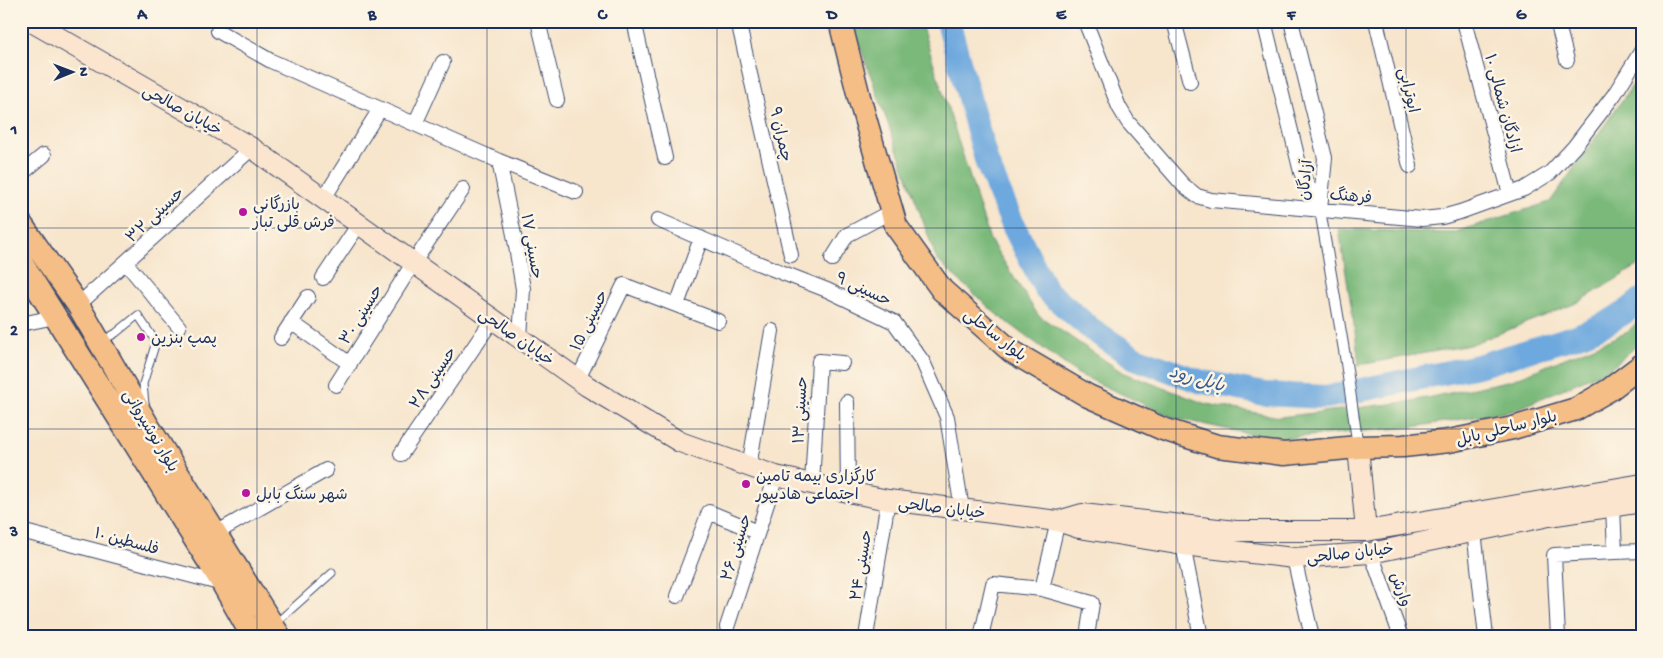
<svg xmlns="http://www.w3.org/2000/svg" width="1663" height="658" font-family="'Gochi Hand','Playpen Sans Arabic',sans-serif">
<rect width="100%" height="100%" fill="#fcf5e5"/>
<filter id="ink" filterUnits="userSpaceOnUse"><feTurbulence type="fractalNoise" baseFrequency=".02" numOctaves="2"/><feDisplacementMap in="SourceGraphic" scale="10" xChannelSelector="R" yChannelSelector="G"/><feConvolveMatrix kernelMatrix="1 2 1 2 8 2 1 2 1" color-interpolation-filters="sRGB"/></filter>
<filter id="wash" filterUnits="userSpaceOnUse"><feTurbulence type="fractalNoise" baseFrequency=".0096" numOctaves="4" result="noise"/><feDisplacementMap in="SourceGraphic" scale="20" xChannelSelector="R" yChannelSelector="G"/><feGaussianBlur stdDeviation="1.12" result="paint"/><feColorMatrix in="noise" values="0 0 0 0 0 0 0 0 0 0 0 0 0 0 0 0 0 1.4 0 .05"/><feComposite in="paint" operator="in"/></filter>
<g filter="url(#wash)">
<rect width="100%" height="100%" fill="#f7e5cc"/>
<path fill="#7ab97a" stroke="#4a746c" d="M851,21H920L990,240L1038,315L1122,372L1206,404L1280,417L1407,402L1512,380L1628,332L1642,316V341L1611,368L1512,411L1413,427L1273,439L1174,418L1078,374L995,313L937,260Z
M1642,72V263L1579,302L1470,345L1359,365L1355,331L1339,229L1452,233L1550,202Z"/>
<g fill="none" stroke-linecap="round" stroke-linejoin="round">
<path stroke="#6da8de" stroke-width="24" d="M948,21L987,163L1014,227L1046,290L1091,329L1135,358L1199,381L1264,394L1326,397L1478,366L1577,336L1607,323L1627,311L1642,299"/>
</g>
</g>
<g filter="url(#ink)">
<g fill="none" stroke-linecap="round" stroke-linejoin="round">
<g stroke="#3c4a6e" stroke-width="9">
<path id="service" d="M102,341L116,333L138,315L156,342L143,384L145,404
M276,623L332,573"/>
</g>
<g stroke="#3c4a6e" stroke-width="12">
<path id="pedestrian" d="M1320,210L1345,356L1358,447"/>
</g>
<g stroke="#3c4a6e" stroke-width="16">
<path id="minor" d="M538,21L557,100
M634,21L665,158
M738,21L791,255
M1085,21L1119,107L1128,122L1183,185L1197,196L1211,200L1422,219L1442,217L1460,212L1524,189L1550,173L1574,147L1614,95L1642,50
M1174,21L1190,82
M1264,21L1301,172L1320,210
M1291,21L1325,158L1320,209
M1376,21L1410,166
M1464,21L1510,194
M1557,21L1567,60
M218,31L271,61L499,161L576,192
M415,124L443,62
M499,161L515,240L523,289L520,338
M21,174L44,155
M324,198L380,109
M658,220L760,264L827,290L894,322L923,362L947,417L962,509
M832,259L847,235L892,211
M126,263L179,327
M323,278L359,224
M78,305L252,148
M677,305L701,238
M291,322L350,364
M21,324L55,317
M281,338L308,297
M578,379L624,285L718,321
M336,385L414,262L463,189
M847,402L848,492
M401,454L493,319
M749,467L772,331
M812,484L819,361L842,363
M1058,521L1042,589L1092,603L1087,637
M21,531L223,584
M1474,531L1486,637
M216,533L326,470
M1183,545L1201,637
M1615,552L1642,551
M1371,553L1401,637
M1294,558L1312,637
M677,596L709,512L757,532
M727,627L776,476
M866,637L888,500
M981,637L993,584L1042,589
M1558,637L1554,555L1615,552L1613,507"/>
</g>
<g stroke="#3c4a6e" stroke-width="22">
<path id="secondary" d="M30,21L252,148L587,386L680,442L776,476L848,492L888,500L1058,521L1079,528L1183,545L1294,558L1371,553L1549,516L1642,502
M1358,447L1366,531
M1058,521L1082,514L1236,531H1366L1642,484"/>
</g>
<g stroke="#3c4a6e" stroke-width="25">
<path id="primary" d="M840,21L859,97L896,226L942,290L1011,351L1088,396L1163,429L1217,446L1284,454L1358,447L1403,446L1449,441L1513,428L1576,409L1609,390L1642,365
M21,224L78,305L147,424L280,637
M21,262L223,584L245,623L256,637"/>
</g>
<use href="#service" stroke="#fff" stroke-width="7"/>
<use href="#pedestrian" stroke="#fff" stroke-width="10"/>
<use href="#minor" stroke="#fff" stroke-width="14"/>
<use href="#secondary" stroke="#fbe5cf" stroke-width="20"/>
<use href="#primary" stroke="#f5be86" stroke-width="22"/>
</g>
</g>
<path fill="none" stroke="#1b2f5e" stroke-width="1" stroke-opacity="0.55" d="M257,21V637M487,21V637M717,21V637M946,21V637M1176,21V637M1406,21V637M21,228H1642M21,429H1642"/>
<g fill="#b5179e" stroke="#fcf5e5" stroke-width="2">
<circle cx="243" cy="212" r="5"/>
<circle cx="141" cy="337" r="5"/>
<circle cx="746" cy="484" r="5"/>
<circle cx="246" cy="493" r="5"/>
</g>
<g text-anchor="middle" stroke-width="5" stroke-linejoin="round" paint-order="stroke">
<g font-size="16" fill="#1b2f5e" stroke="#fcf5e5">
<text transform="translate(1410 90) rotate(77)" y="6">ابوترابی</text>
<text transform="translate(1504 103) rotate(75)" y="6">ازادگان شمالی ۱۰</text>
<text transform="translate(183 109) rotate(29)" y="6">خيابان صالحی</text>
<text transform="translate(782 134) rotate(77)" y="6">چمران ۹</text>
<text transform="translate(1304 180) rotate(-86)" y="6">آزادگان</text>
<text transform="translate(1351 195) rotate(5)" y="6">فرهنگ</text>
<text transform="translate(154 214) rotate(-43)" y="6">حسینی ۳۲</text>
<text transform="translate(533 246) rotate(80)" y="6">حسینی ۱۷</text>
<text transform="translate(864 288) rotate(25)" y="6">حسینی ٩</text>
<text transform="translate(360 314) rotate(-58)" y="6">حسینی ۳۰</text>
<text transform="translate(588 320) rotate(-64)" y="6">حسینی ۱۵</text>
<text transform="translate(996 334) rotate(38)" y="6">بلوار ساحلی</text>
<text transform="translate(517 336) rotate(35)" y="6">خيابان صالحی</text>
<text transform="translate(432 377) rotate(-56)" y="6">حسینی ۲۸</text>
<text transform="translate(799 410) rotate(-87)" y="6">حسینی ۱۳</text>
<text transform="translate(1506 427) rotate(-14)" y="6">بلوار ساحلی بابل</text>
<text transform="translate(152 430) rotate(59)" y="6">بلوار نوشیروانی</text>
<text transform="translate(942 507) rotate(7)" y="6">خيابان صالحی</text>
<text transform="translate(127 540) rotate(15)" y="6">فلسطین ۱۰</text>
<text transform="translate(735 547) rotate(-73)" y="6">حسینی ۲۶</text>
<text transform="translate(1350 552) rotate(-6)" y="6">خيابان صالحی</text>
<text transform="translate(860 565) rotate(-81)" y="6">حسینی ۲۴</text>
<text transform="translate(1402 589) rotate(70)" y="6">وارش</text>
</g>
<g font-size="16" fill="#1b2f5e" stroke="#fcf5e5" text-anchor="start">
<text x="253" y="209">بازرگانی<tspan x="253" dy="18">فرش قلی تبار</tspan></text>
<text x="151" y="343">پمپ بنزین</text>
<text x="756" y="481">کارگزاری بیمه تامین<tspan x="756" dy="18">اجتماعی هادیپور</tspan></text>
<text x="256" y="499">شهر سنگ بابل</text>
</g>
<g font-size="18" font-style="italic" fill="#38598b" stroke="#fcf5e5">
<text transform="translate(1197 378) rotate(16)" y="6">بابل رود</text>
</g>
</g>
<rect width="1663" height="658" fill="none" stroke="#fcf5e5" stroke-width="55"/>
<g transform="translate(72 72) rotate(89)" stroke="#fcf5e5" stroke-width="4" paint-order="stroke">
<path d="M0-4L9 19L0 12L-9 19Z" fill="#1b2f5e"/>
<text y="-8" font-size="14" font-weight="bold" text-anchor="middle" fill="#1b2f5e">N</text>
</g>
<rect x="28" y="28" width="1608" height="602" fill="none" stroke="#1b2f5e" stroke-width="2"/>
<g font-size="16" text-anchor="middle" font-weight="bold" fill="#1b2f5e">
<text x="142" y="19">A</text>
<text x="372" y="19">B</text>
<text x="602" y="19">C</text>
<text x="832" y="19">D</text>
<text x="1061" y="19">E</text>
<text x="1291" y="19">F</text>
<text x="1521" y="19">G</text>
<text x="14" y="134">1</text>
<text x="14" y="335">2</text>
<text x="14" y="536">3</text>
</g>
</svg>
